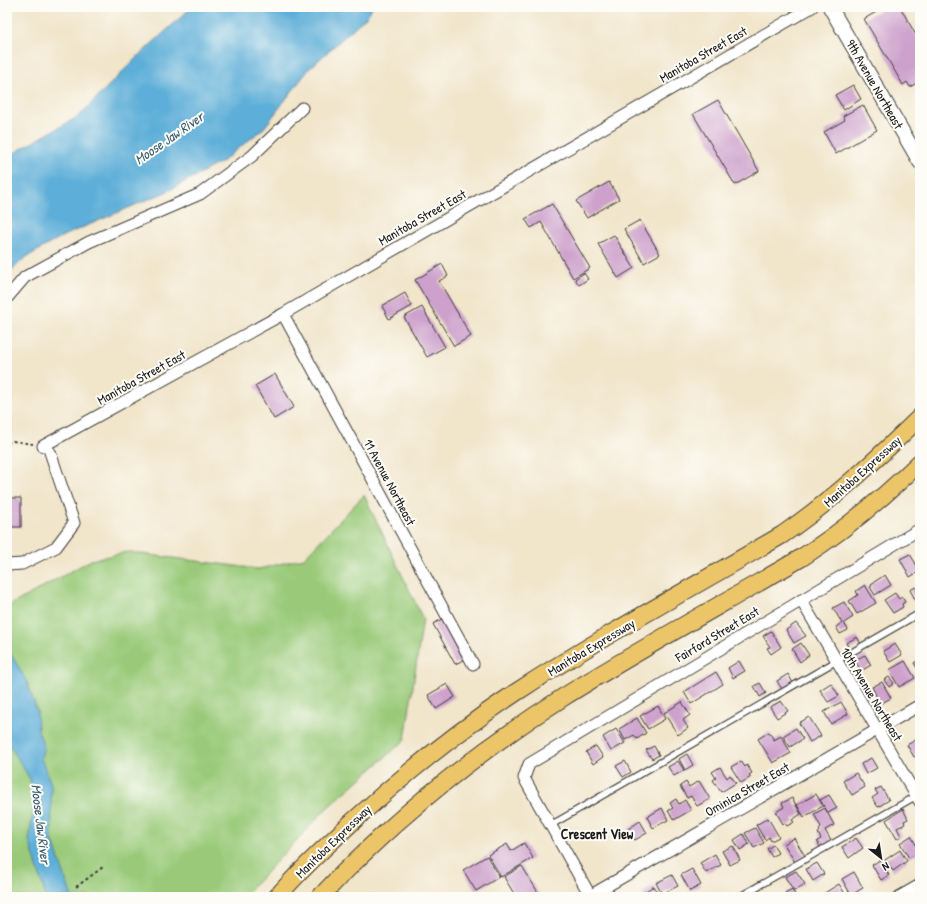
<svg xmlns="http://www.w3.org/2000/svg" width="927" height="904" font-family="'Patrick Hand',sans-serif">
<rect width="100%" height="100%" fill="#fdfcf7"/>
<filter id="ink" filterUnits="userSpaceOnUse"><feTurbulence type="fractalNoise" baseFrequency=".025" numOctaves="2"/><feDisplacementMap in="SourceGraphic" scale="8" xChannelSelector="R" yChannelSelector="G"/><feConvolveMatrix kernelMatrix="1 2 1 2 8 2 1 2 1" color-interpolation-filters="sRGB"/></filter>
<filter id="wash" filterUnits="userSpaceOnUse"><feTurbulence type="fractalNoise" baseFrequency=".012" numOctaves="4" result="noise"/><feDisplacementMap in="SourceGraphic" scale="16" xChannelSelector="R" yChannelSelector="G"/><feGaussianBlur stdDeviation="0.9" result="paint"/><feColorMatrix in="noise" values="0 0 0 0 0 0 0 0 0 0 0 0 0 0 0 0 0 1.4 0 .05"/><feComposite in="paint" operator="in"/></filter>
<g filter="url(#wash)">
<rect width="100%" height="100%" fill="#f1e5ca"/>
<path fill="#9aca79" stroke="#5b734a" d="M364,495L423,619L405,740L328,807L243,897H7V607L91,560L127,552L259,569L304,558Z"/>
<path fill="#5daed8" stroke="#3c657a" d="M192,7H372L368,15L309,69L264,128L223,161L168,191L63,236L25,258L7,274V157L79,116L134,60Z
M7,647L27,682L37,711L38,730L44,747L41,758L51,784L52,839L72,897H46L29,840L34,806L30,779L7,741Z"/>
<g id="blocks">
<path fill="#cda1cc" d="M885,7H900L920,42V81L910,87L907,82L903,85L864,19Z
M853,85L861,99L844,110L835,95Z
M718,100L759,171L735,185L693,114Z
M863,105L877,130L836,154L824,132L845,120L843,116Z
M609,182L619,199L587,218L576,201Z
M552,204L590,268L573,278L541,222L531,228L525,219Z
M640,220L660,254L644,263L624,229Z
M614,235L634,268L618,278L598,244Z
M442,264L448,276L439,281L471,336L454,346L415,280Z
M584,273L588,279L579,285L575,279Z
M405,293L412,306L389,319L382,306Z
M422,307L445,347L427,357L404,317Z
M275,374L294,407L274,419L255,386Z
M7,498H21V527H7Z
M910,554L920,571L910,577L900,559Z
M885,575L891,585L875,595L870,587L872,586L871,584Z
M865,585L876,603L857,614L849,601L858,595L856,591Z
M916,587L920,594V604L918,605L910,590Z
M895,593L899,599L902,597L905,602L902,604L903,607L893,613L884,600Z
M844,602L853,617L844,623L848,630L840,634L836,627L842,623L833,608Z
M442,619L464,660L455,664L433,624Z
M796,623L806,636L794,643L786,630Z
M771,631L781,647L771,654L767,648L770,647L763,636Z
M857,637L861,644L850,650L846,643Z
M801,643L809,655L800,662L792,649Z
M895,644L902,655L890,662L883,651Z
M865,655L871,665L861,671L855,660Z
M920,659V673L914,663Z
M739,661L745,671L733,678L728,668Z
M905,661L915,678L899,687L889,670Z
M716,672L723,684L691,704L684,692Z
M788,674L793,683L782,689L777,681Z
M889,677L894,683L889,687L884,680Z
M882,682L891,698L880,704L872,687Z
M760,683L766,693L760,697L754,686Z
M831,683L839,696L828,702L820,690Z
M447,684L455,697L436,709L428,695Z
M781,701L788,711L777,718L770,707Z
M682,702L690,715L683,720L688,728L678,735L664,713Z
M841,702L848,714L831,724L824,712Z
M658,706L665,719L648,729L640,716Z
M809,717L821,736L810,742L799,723Z
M637,718L646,733L637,739L634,735L625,740L619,729Z
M796,728L803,739L790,747L783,736Z
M616,729L625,743L611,751L603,737Z
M769,732L774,740L781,736L791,753L773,763L758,739Z
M917,739L920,744V754L914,757L907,745Z
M596,746L603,757L593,764L586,752Z
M654,746L659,755L652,759L646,750Z
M687,754L693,765L685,770L679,759Z
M871,758L877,768L866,774L861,764Z
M625,761L631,772L623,777L616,766Z
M678,761L684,770L674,776L668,767Z
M741,761L745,767L747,765L752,773L749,775L751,777L741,783L731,767Z
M720,767L727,778L730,775L736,783L721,792L713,780L716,778L712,772Z
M856,773L865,787L852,795L843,781Z
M699,781L710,799L697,806L691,796L687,798L680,786L686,782L689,787Z
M881,787L889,800L878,807L872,798L878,794L875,790Z
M816,794L823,806L804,817L797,805Z
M829,795L837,808L828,813L820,800Z
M792,798L801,814L792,820L794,822L787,826L785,823L783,824L776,812L784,807L782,803Z
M676,799L679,804L685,800L691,810L674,820L668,811L673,808L670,803Z
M662,808L668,820L653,828L647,817Z
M825,808L834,825L825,830L831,841L820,847L817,841L821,839L818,833L820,831L819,829L821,827L814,814Z
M903,809L908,819L904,821L905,824L897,828L901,836L897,839L886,820Z
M768,818L779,837L771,841L769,837L765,840L756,825Z
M640,821L647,833L635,840L628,829Z
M755,828L764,843L754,848L745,833Z
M743,834L749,844L740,850L734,840Z
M911,836L920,852L909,858L900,843Z
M794,838L805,856L795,862L784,844Z
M856,838L863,848L849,858L842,847Z
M524,843L533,858L501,877L488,855L507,844L511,851Z
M773,845L778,853L772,857L767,849Z
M733,846L740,860L730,865L722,851Z
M900,850L907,861L893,871L885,860Z
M715,854L721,865L706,873L700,863Z
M487,856L499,877L476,891L463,870Z
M880,860L889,875L881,880L872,865Z
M817,863L824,874L813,881L806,869Z
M522,866L539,894L535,897H516L504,877Z
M692,869L701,885L690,891L681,875Z
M796,871L805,884L794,891L785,877Z
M854,872L863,888L851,895L842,879Z
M672,875L678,886L662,894L656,883Z
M839,884L847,897H825L823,894Z
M654,886L660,897H644L642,893Z
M792,889L796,897H784L787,896L785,893Z"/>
</g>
</g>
<g filter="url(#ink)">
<use href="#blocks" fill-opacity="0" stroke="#3c3a36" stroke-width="1"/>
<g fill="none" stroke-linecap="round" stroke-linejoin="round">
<g stroke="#3c3a36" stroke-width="8">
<path id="service" d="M551,825L920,613
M739,897L918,795"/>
</g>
<g stroke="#3c3a36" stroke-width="13">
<path id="minor" d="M7,298L25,277L89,242L200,194L252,156L302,108
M283,314L473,664
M43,446L283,314L812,7
M7,565L22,564L56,547L74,523L50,452
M801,600L920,802
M588,897L920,705
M591,897L524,778L529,764L920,529
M899,897L920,885"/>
</g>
<g stroke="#3c3a36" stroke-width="16">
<path id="tertiary" d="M830,7L920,162"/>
</g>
<g stroke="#3c3a36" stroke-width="19">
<path id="primary" d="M277,897C299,871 325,847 350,824C401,777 457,732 515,693C601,637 693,587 782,535C833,500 876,460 920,417
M320,897C391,822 474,754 562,698C640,649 721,605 801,558C845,530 883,498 920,462"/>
</g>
<path stroke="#3c3a36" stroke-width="2" stroke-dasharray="3 3" stroke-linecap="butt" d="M7,443L13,441L33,444
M76,887L103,867
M7,895L11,897"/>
<use href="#service" stroke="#fff" stroke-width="5.5"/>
<use href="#minor" stroke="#fff" stroke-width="11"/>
<use href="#tertiary" stroke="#fff" stroke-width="14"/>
<use href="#primary" stroke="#edc569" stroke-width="17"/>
</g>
</g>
<g text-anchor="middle" stroke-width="4" stroke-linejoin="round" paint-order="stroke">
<g font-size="13" fill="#1c1c1c" stroke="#fdfcf7">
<text transform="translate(703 54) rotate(-30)" y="5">Manitoba Street East</text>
<text transform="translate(875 84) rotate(60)" y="5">9th Avenue Northeast</text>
<text transform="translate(422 217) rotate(-30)" y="5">Manitoba Street East</text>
<text transform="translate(141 377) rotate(-29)" y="5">Manitoba Street East</text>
<text transform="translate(862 471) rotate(-42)" y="5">Manitoba Expressway</text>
<text transform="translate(390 482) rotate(62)" y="5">11 Avenue Northeast</text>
<text transform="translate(717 634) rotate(-31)" y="5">Fairford Street East</text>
<text transform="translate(591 647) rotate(-31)" y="5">Manitoba Expressway</text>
<text transform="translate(872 694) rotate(59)" y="5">10th Avenue Northeast</text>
<text transform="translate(747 789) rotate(-30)" y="5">Ominica Street East</text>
<text transform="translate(333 841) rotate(-44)" y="5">Manitoba Expressway</text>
</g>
<g font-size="14" font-style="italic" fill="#395e71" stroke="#fdfcf7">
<text transform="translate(169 138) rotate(-35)" y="5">Moose Jaw River</text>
<text transform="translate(41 824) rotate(83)" y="5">Moose Jaw River</text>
</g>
<g font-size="14" font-weight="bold" fill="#1c1c1c" stroke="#fdfcf7">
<text x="597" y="839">Crescent View</text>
</g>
</g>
<rect width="927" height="904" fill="none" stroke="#fdfcf7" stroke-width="24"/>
<g transform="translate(881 858) rotate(150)" stroke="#fdfcf7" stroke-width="3" paint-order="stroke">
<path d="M0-3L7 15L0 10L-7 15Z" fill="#1c1c1c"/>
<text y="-6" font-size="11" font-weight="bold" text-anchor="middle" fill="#1c1c1c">N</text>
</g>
</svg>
